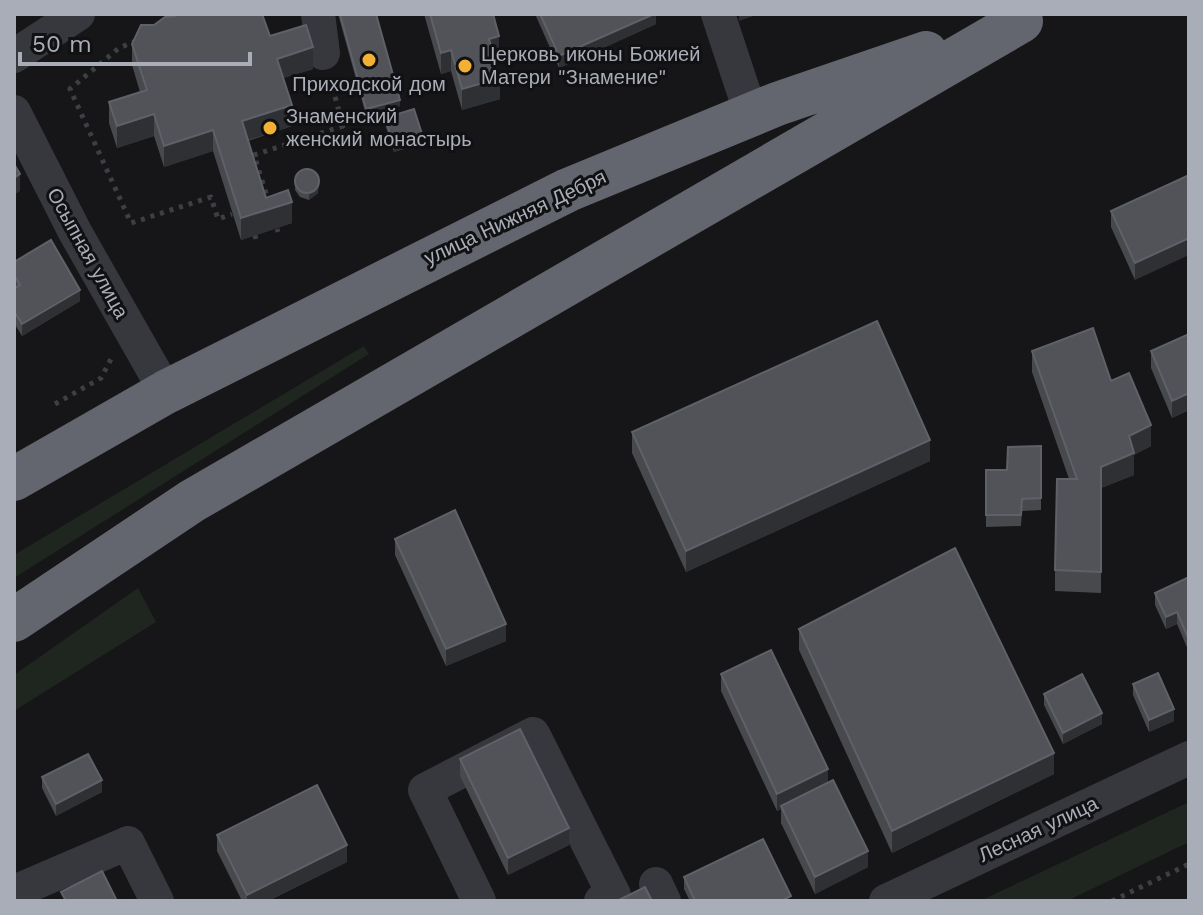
<svg xmlns="http://www.w3.org/2000/svg" width="1203" height="915" font-family="'Work Sans',sans-serif">
<rect width="100%" height="100%" fill="#161618"/>
<path fill="#1e261f" d="M364,346L369,354L14,578V555Z
M138,588L156,622L14,711V675Z
M1189,802V842L1067,901H980Z"/>
<g fill="none" stroke-linecap="round" stroke-linejoin="round">
<path stroke="#3d3f44" stroke-width="5" stroke-dasharray="4 6" stroke-linecap="butt" d="M136,41L119,48L70,89L131,223L211,197L218,219L232,214
M269,203L254,155L343,126L331,82
M277,229L278,232
M255,235L256,240
M55,404L101,378L111,359
M1112,901L1189,864"/>
<path stroke="#37383d" stroke-width="34" d="M318,14L323,53
M718,14L751,114
M14,56L78,14
M14,112L75,232L166,392
M656,884L664,901
M14,892L128,843L157,901
M479,901L425,790L533,734L614,895L601,901
M886,901L1189,758"/>
<path stroke="#63666e" stroke-width="44" d="M14,479L166,392L568,190L777,104L926,53
M14,620L192,501L1021,21"/>
</g>
<path fill="#47494d" d="M338,14H376L400,106L366,115Z
M424,14H493L499,57L495,59L500,99L462,110L451,71L441,74Z
M535,14H656V24L559,68Z
M270,36L313,69L283,78L292,126L248,141L266,198L292,223L241,240L213,151L164,167L154,136L117,148L109,123V102L140,92L132,65V44Z
M385,118L423,143L394,152L385,124Z
M296,174L319,176L318,193L309,200L300,197L295,190Z
M1189,175L1135,280L1111,227V211Z
M14,262L80,301L22,336L14,323V289L15,288L14,286Z
M1189,334V410L1172,418L1151,368V351Z
M1032,351L1111,381L1151,446L1134,455V475L1101,488V593L1055,591V570L1069,479L1032,372Z
M632,432L930,461L686,572L632,453Z
M1041,446V510L1022,511L1021,526L986,527V470H1007Z
M395,539L506,641L446,666L395,555Z
M1189,577V652L1177,624L1166,629L1155,605V593Z
M799,629L1054,774L892,853L799,650Z
M721,674L828,782L868,867L815,894L781,823V809L777,811L721,691Z
M1133,684L1174,721L1149,732L1133,695Z
M1044,694L1102,724L1063,744L1044,705Z
M460,759L569,845L508,875L460,776Z
M42,777L102,792L56,816L42,788Z
M217,835L347,862L268,901H242L217,851Z
M684,877L791,901H690L684,889Z"/>
<path fill="#2f3033" d="M654,14H656V24L559,68V56Z
M739,14H759L739,21Z
M499,36V57L489,60V39Z
M313,47V69L277,80V59Z
M451,50V71L441,74V53Z
M500,78V99L462,110V89Z
M400,100V106L366,115V109Z
M292,105V126L242,142V121Z
M154,114V136L117,148V126Z
M213,130V151L164,167V146Z
M423,137V143L394,152V146Z
M20,174V191L14,195V178Z
M318,187V193L309,200V194Z
M292,202V223L241,240V218Z
M1189,238V255L1135,280V263Z
M80,290V301L22,336V324Z
M1189,393V410L1172,418V401Z
M1151,425V446L1134,455V475L1101,488V467L1129,436Z
M930,440V461L686,572V551Z
M1177,612V624L1166,629V617Z
M506,624V641L446,666V649Z
M1174,709V721L1149,732V720Z
M1102,713V724L1063,744V733Z
M1054,753V774L892,853V831Z
M828,769V786L781,806V809L777,811V794Z
M102,780V792L56,816V804Z
M569,828V845L508,875V858Z
M347,845V862L268,901H247V895Z
M868,851V867L815,894V877Z"/>
<path fill="#525359" stroke="#5f6168" stroke-width="2" d="M177,14H262L270,36L306,25L313,47L277,59L292,105L242,121L266,198L288,190L292,202L241,218L213,130L164,146L154,114L117,126L109,102L147,90L132,44L141,25H154L165,17L175,16Z
M340,14H376L400,100L366,109Z
M430,14H493L499,36L489,39L500,78L462,89L451,50L441,53Z
M540,14H654L559,56Z
M414,109L423,137L394,146L385,118Z
M14,164L20,174L14,178Z
M295 181a12 12 0 1 1 24 0a12 12 0 1 1-24 0Z
M1189,175V238L1135,263L1111,211Z
M51,240L80,290L22,324L14,311V289L20,285L14,275V262Z
M877,321L930,440L686,551L632,432Z
M1093,328L1111,381L1129,373L1151,425L1129,436L1134,453L1101,467V572L1055,570L1057,479H1077L1032,351Z
M1189,334V393L1172,401L1151,351Z
M1041,446V498L1022,499L1021,515H986V470H1007L1008,447Z
M455,510L506,624L446,649L395,539Z
M955,548L1054,753L892,831L799,629Z
M1189,577V640L1177,612L1166,617L1155,593Z
M771,650L828,769L777,794L721,674Z
M1158,673L1174,709L1149,720L1133,684Z
M1082,674L1102,713L1063,733L1044,694Z
M520,729L569,828L508,858L460,759Z
M88,754L102,780L56,804L42,777Z
M833,780L868,851L815,877L781,806Z
M317,785L347,845L247,895L217,835Z
M763,839L791,896L781,901H695L684,877Z
M102,871L117,901H66L61,892Z
M645,887L652,901H617Z"/>
<g fill="#f2b134" stroke="#111113" stroke-width="3">
<circle cx="369" cy="60" r="8"/>
<circle cx="465" cy="66" r="8"/>
<circle cx="270" cy="128" r="8"/>
</g>
<g text-anchor="middle" stroke-width="6" stroke-linejoin="round" paint-order="stroke">
<g font-size="20" fill="#a8adb8" stroke="#111113" text-anchor="start">
<text x="481" y="61">Церковь иконы Божией<tspan x="481" dy="23">Матери "Знамение"</tspan></text>
<text x="369" y="91" text-anchor="middle">Приходской дом</text>
<text x="286" y="123">Знаменский<tspan x="286" dy="23">женский монастырь</tspan></text>
</g>
<g font-size="20" fill="#a8adb8" stroke="#111113">
<text transform="translate(515 217) rotate(-25)" y="7">улица Нижняя Дебря</text>
<text transform="translate(88 253) rotate(61)" y="7">Осыпная улица</text>
<text transform="translate(1038 829) rotate(-25)" y="7">Лесная улица</text>
</g>
</g>
<rect width="1203" height="915" fill="none" stroke="#a8adb8" stroke-width="32"/>
<path d="M20 52v12h230v-12" fill="none" stroke="#a8adb8" stroke-width="4"/>
<text x="32" y="52" font-size="24" fill="#a8adb8" stroke="#111113" stroke-width="6" paint-order="stroke">50 m</text>
</svg>
